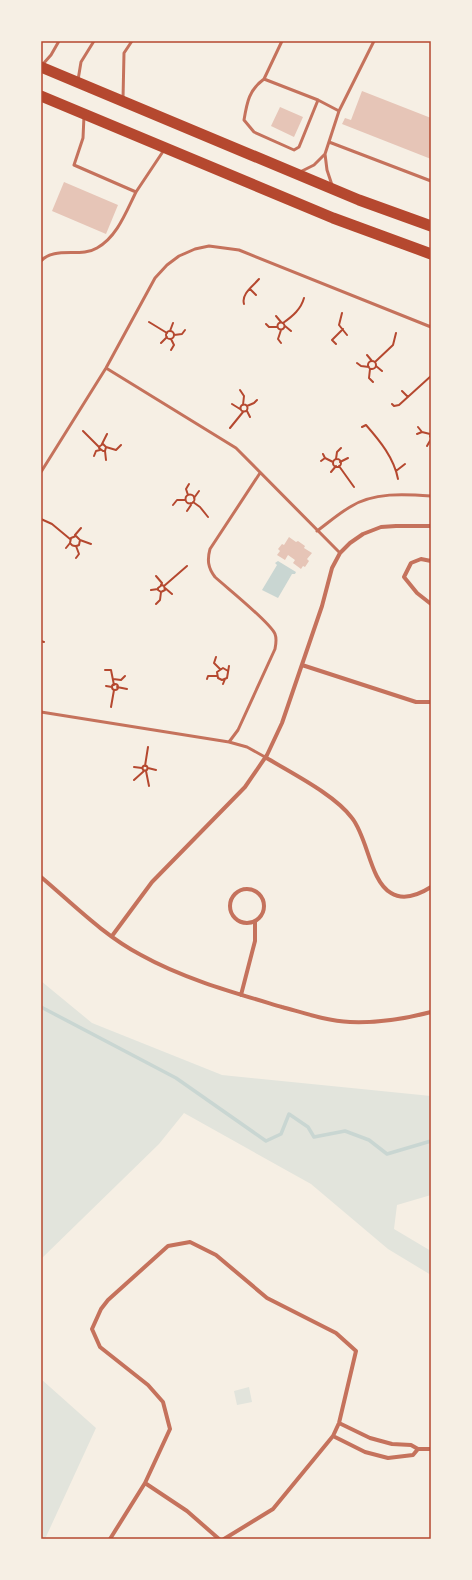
<svg xmlns="http://www.w3.org/2000/svg" width="472" height="1580" font-family="'PT Sans Narrow',sans-serif">
<rect width="100%" height="100%" fill="#f6efe4"/>
<path fill="#e2e4dc" d="M41,981L92,1023L222,1075L431,1096V1195L397,1205L394,1229L431,1251V1275L388,1249L311,1184L184,1113L159,1144L41,1259Z
M41,1379L96,1428L45,1539H41Z
M249,1387L252,1402L237,1405L234,1391Z"/>
<path fill="#c9d6d2" d="M278,561L296,572L295,574H292L278,598L262,590L277,565L275,563Z"/>
<g fill="none" stroke-linecap="round" stroke-linejoin="round">
<path stroke="#c9d6d2" stroke-width="3.5" d="M41,1007L176,1078L266,1141L281,1134L289,1114L308,1127L314,1137L345,1131L369,1140L387,1154L431,1141"/>
</g>
<path fill="#e6c5b7" d="M362,91L431,118V159L342,124L345,118L351,120Z
M280,107L303,117L294,137L271,126Z
M64,182L118,205L106,234L52,211Z
M289,537L296,542L298,541L305,546L304,548L312,553L307,559L309,561L305,567L303,566L301,569L293,563L295,560L288,555L285,560L277,555L280,551L278,549L282,544L284,545Z"/>
<g fill="none" stroke-linecap="round" stroke-linejoin="round">
<path stroke="#b5482f" stroke-width="2" d="M250,289L256,295
M244,304C241,294 253,286 259,279
M342,313L339,325L347,335
M276,316L281,322
M149,322L167,333
M277.5 326a3.5 3.5 0 1 1 7 0a3.5 3.5 0 1 1-7 0Z
M283,323C293,316 301,309 304,298
M266,324L269,327H277
M285,326L291,331
M281,330L278,339L281,343
M170,331L173,323
M166 335a4 4 0 1 1 8 0a4 4 0 1 1-8 0Z
M174,335L182,334L185,330
M161,343L167,337
M336,344L332,340L343,329
M171,350L174,345L171,339
M367,355L372,361
M368 365a4 4 0 1 1 8 0a4 4 0 1 1-8 0Z
M375,362L393,345L396,333
M357,363L361,366L369,367
M376,366L382,371
M370,369L369,378L373,382
M240,390L244,396L243,405
M402,391L408,397
M232,404L240,409
M392,404L394,406L399,405L431,376
M240.5 408a3.5 3.5 0 1 1 7 0a3.5 3.5 0 1 1-7 0Z
M247,406L254,403L257,400
M247,411L250,417
M362,427L366,425C380,441 394,458 398,479
M418,427L422,432
M230,428L243,412
M83,431L99,447
M431,433L430,436L431,438
M417,434L422,432L430,434
M102,444L107,434
M427,446L431,439
M106,447L105,451H103L99,448L100,446L103,444L106,447L116,450L121,445
M105,451L106,460
M323,454L325,458
M94,456L96,451L100,450
M336,459L337,452L341,448
M333 463a4 4 0 1 1 8 0a4 4 0 1 1-8 0Z
M321,461L325,458L333,462
M340,462L348,458
M339,466L354,487
M396,471L405,464
M331,472L336,466
M185.5 499a4.5 4.5 0 1 1 9 0a4.5 4.5 0 1 1-9 0Z
M188,495L186,489L189,484
M194,498L199,491
M193,502L200,507L208,517
M173,505L177,500H185
M187,511L191,505V503
M41,519L52,524L70,539
M75,535L81,528
M80,540L79,545C75,547 72,546 70,543L71,538L76,536L80,540L91,544
M76,546L79,554L76,558
M66,548L70,543
M156,576L162,583L161,585
M164,586L187,566
M165,588L172,594
M151,590L158,589
M156,604L160,600L161,592L165,590L164,586L162,585L158,588V590L161,592
M41,634V632
M41,641L44,642
M216,657L214,663L220,669
M105,670H111L114,685
M228,671L223,668L217,672L218,678L222,680L227,678L229,666
M113,679L121,680L125,676
M207,679L208,676H217
M223,684L225,679
M112 687a3 3 0 1 1 6 0a3 3 0 1 1-6 0Z
M106,686L112,687
M117,687L127,689
M111,707L114,690
M142.5 768a2.5 2.5 0 1 1 5 0a2.5 2.5 0 1 1-5 0Z
M145,766L148,747
M134,767L142,768
M148,768L156,770
M146,771L149,786
M134,780L144,771"/>
<path stroke="#c5725c" stroke-width="3" d="M282,41L264,79L318,100L339,111L374,41
M43,64L51,55L59,41
M264,79C249,90 247,102 244,120L254,132L294,150L299,147L318,100
M78,80L81,62L94,41
M123,99L124,53L132,41
M84,116L83,138L74,165L136,192L164,150
M329,142L431,181
M325,154L327,170L332,185
M300,172L314,165L325,154L339,111
M41,261C54,246 81,258 97,248C117,237 126,212 136,192
M106,368L236,448L340,553
M41,472L106,368L155,278L167,265L179,256L195,249L209,246L239,250L431,327
M317,531C328,523 338,514 350,507C373,492 405,494 431,496
M41,712L229,742L247,747L265,757
M229,742L238,730L275,649C276,644 277,639 275,634C270,622 227,588 215,577C208,568 207,560 210,549L260,473"/>
<path stroke="#c5725c" stroke-width="4" d="M431,561L421,559L411,563L404,577L417,593L431,604
M302,665L416,702H431
M265,757C291,773 334,794 352,818C368,838 370,881 391,893C404,901 420,894 431,887
M41,877C73,904 103,935 141,955C184,979 235,993 282,1007C304,1013 327,1021 350,1022C377,1023 405,1019 431,1012
M230 906a17 17 0 1 1 34 0a17 17 0 1 1-34 0Z
M112,936L152,882L245,787L267,755L282,723L322,606L332,568L340,553L350,543L363,534L381,527L396,526H431
M241,995L255,941V921
M339,1423L370,1438L392,1444L411,1445L418,1449H431
M333,1436L365,1452L388,1458L413,1455L418,1449
M145,1483L187,1511L219,1539
M110,1539L145,1483L170,1429L163,1402L148,1385L100,1347L92,1329L101,1309L108,1300L168,1246L190,1242L216,1255L267,1298L336,1333L356,1351L339,1423L333,1436L273,1509L224,1539"/>
<path stroke="#b5482f" stroke-width="11" d="M41,67L359,200L431,226
M41,96L333,218L431,254"/>
</g>
<rect width="472" height="1580" fill="none" stroke="#f6efe4" stroke-width="84"/>
<rect x="42" y="42" width="388" height="1496" fill="none" stroke="#b5482f" stroke-width="1.5"/>
</svg>
